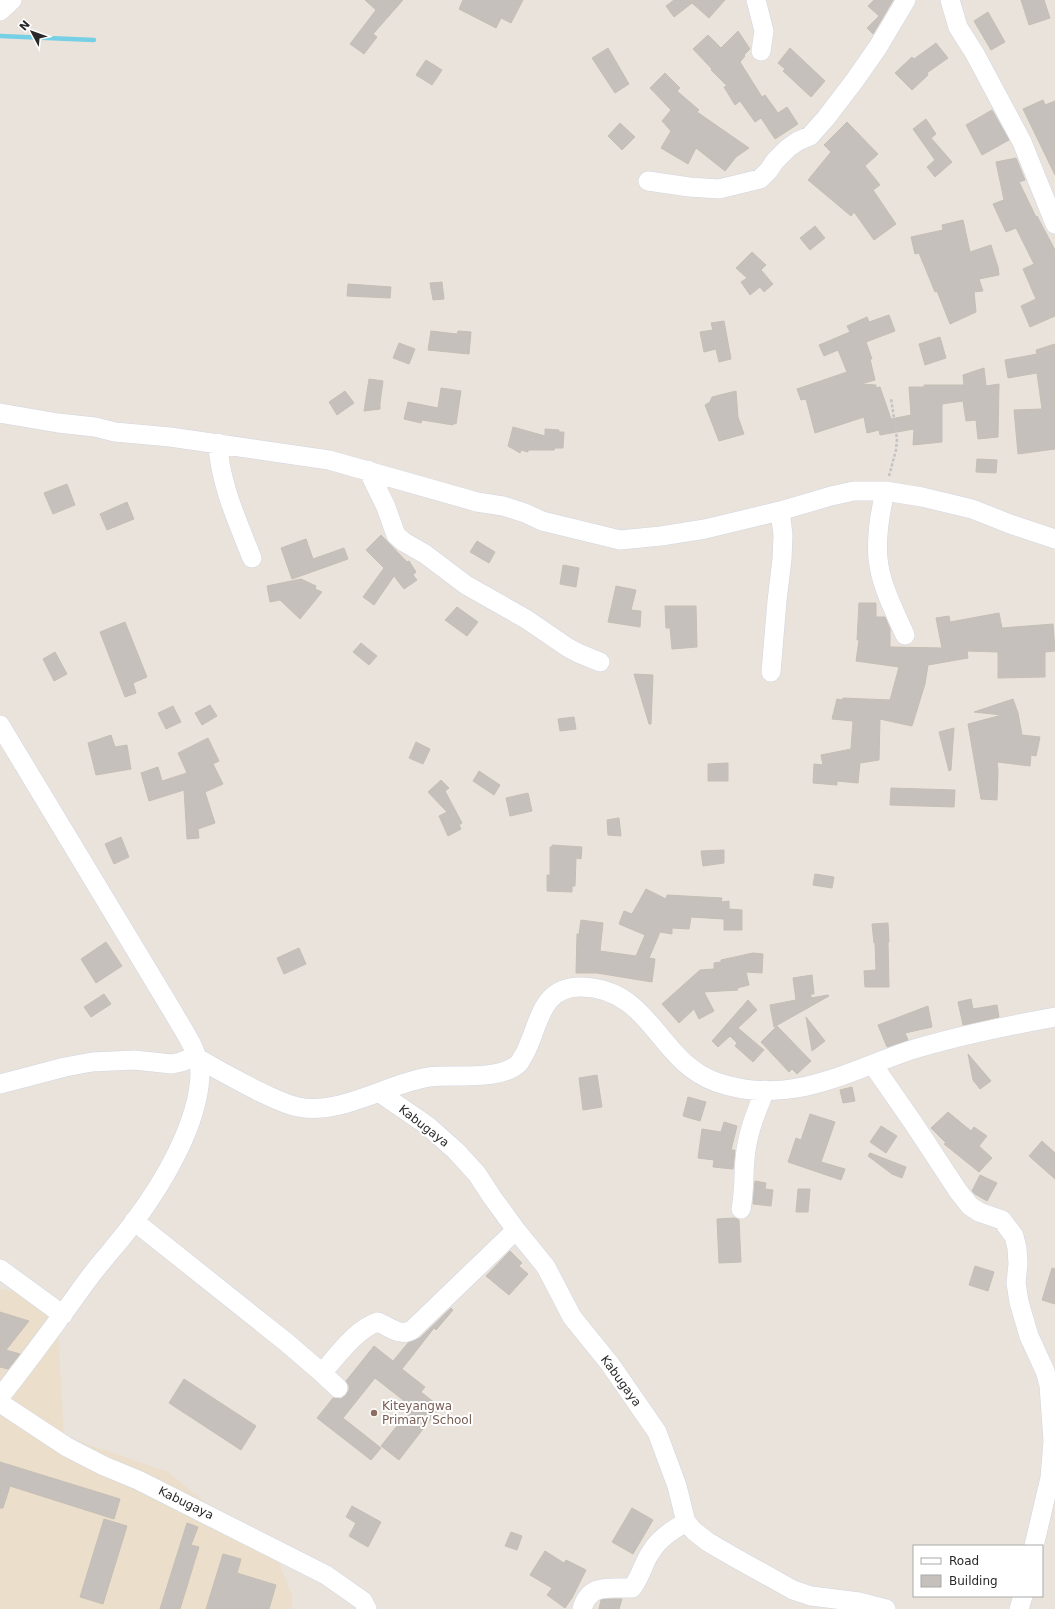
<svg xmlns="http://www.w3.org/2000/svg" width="1055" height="1609" font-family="'DejaVu Sans',sans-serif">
<rect width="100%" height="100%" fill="#eae3db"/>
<path fill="#ebdfcc" d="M0,1289L56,1297L64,1436L168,1472L278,1561L292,1595V1609H0Z"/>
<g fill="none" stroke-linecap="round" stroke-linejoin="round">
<path stroke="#75cfe5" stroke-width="4.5" d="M0,36L94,40"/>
</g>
<path fill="#c5c0bb" stroke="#c5beb5" d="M365,0H403L373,34L377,37L364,54L350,44L376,10Z
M463,0H523L511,23L501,18L496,28L459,9Z
M674,0H725L709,18L692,3L674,17L666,6Z
M874,0H893L873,34L867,28L879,16L868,6Z
M1021,0H1044L1050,18L1029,25Z
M988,12L1005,42L991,50L974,21Z
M738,31L750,49L744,55L745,56L740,62L762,97L765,95L778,113L787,107L798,124L775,139L761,118L755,122L740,101L735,105L724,87L727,86L711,70L712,69L693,49L708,35L721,48Z
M936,43L948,58L927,73L928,75L912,90L895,73L912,57L914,59Z
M608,48L629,84L615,93L592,58Z
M790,48L825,81L811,97L783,71L785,69L778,63Z
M426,60L442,70L432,85L416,75Z
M665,73L680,88L677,91L699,110L697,112L749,148L736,157L725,171L696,148L688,164L661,148L671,131L662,121L671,110L650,88Z
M1043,100L1045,105L1055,101V175L1023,109Z
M992,110L1009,140L982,155L966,125Z
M926,119L936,134L931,138L952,162L935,177L927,167L935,160L913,129Z
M847,122L878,154L865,166L880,185L873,190L896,224L874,240L854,212L851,216L808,180L831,152L824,145Z
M620,123L635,137L622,150L608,136Z
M1016,158L1025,180L1019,182L1036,217L1037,216L1055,250V316L1030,327L1021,306L1036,299L1023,269L1034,264L1016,228L1006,232L993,204L1004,200L996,162Z
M963,220L970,252L991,245L998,267L999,275L979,279L983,291L974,292L976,312L950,324L937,291L935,292L919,253L915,254L911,237L943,230L942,225Z
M815,226L825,238L810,250L800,238Z
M752,252L766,265L761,270L773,284L764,292L760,287L750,295L741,282L747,278L736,268Z
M442,282L444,299L433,300L430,283Z
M348,284L391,287L390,298L347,296Z
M889,315L895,331L866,342L872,359H870L875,380L861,384L876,385V388L880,387L891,419L911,415L909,387H924V385H964L963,375L984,368L986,386L999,384L998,437L978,439L976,420L966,421L963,401L942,404V442L913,445L914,429L880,435L879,430L867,433L864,417L815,433L806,399L801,400L797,389L847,372L838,350L824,356L819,345L850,332L847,326L867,317L869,322Z
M724,321L731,359L719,362L716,349L704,352L700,332L713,330L711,323Z
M431,331L457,334L458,331L471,332L469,354L428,350Z
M940,337L946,358L925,365L919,344Z
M399,343L415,349L409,364L393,358Z
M1055,344V449L1018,454L1014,410L1042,409L1037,373L1008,378L1005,360L1037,354L1036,350Z
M369,379L383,381L380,403V409L364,411Z
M441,388L461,391L456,424L454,423L453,425L422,420L421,423L404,419L408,402L438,408Z
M345,391L354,403L337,415L329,402Z
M736,391L738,417L744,434L719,441L705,405L710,402L712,397Z
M513,427L545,436V429L559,430V432H564L563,448H555L554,450H528V452L521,450L520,453L508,446Z
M977,459L997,460L996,473L976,472Z
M67,484L75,505L53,514L44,493Z
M127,502L134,519L107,530L100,514Z
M381,535L407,562L409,561L416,572L413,575L417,580L404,589L394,576L374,605L363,597L384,568L366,550Z
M306,539L313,559L344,548L348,559L292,579L281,548Z
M477,541L495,552L489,563L470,552Z
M563,565L579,568L576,587L560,584Z
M301,579L316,586L315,589L322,592L300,619L280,600L270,602L267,586Z
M616,586L636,590L631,610L641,611L640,627L608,622Z
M859,603H876V617H885L890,629V647L942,648L936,618L949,616L950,622L999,613L1002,628L1053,624L1055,651L1045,652V677L998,678V652L967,651L968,658L928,665L925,684L912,726L880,719L879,760L860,763L858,783L837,781V785L813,783L814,764L823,765L821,755L851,749L853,721L832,719L837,699L842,700L843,698L890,700L899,667L856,661L859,640H857Z
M665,606H696L697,647L672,649L670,628H666Z
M457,607L478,622L467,636L445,620Z
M125,622L147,677L133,683L136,693L125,697L100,632Z
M361,643L377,656L369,665L353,652Z
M55,652L67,674L54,681L43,659Z
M634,674L653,675L651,724H649Z
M1013,699L1018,713L1022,735L1040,737L1036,756L1031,755L1030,766L997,762L998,770L997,800L981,799L968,724L1002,715L974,712Z
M210,705L217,716L202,725L195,713Z
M173,706L181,722L166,729L158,713Z
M574,717L576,729L560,731L558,719Z
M954,728L951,770L949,771L939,732Z
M111,735L115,747L127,745L131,769L96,775L88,743Z
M208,738L219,761L213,764L223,784L205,792L215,823L198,829L199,838L187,839L184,790L149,801L141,773L158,767L162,781L187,773L178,753Z
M416,742L430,749L423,764L409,758Z
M728,763V781H708V764Z
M479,771L500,785L494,795L473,781Z
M441,780L449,788L445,791L462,823L459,825L461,829L448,836L439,816L447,812L428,792Z
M891,788L955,790L954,807L890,805Z
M528,793L532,811L510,816L506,798Z
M619,818L621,836L608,835L607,820Z
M121,837L129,857L114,864L105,844Z
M552,845L582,847L581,859L576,858L575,886H572V892L547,891V875H550V847H552Z
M724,850V863L703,866L701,851Z
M815,874L834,877L832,888L813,885Z
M646,889L666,899L667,895L722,898L721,902L729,901V909L742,910V930H724V919L691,917L689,929L672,928V934L660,932L649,958L655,959L652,982L597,973H576L577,934H579L581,920L603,923L600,951L636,956L645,935L619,924L624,911L632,914Z
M888,923L889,942H888L889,987H865L864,971L876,970L875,943H874L872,924Z
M106,942L122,966L96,983L81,959Z
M299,948L306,964L284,974L277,958Z
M753,953L763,954L762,973L746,972L749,985L737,988L738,990L704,992L714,1011L699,1019L694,1009L679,1023L662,1004L700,970L714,969V963L721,962V960Z
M812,975L814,994H811V998L828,995L829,996L774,1027L770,1005L796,1000L793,978Z
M104,994L111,1004L91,1017L84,1007Z
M971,999L973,1009L997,1005L999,1017L963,1025L958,1002Z
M748,1000L757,1010L738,1028L764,1050L753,1062L735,1046L737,1043L730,1036L718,1047L712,1041Z
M928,1006L932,1027L905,1033L908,1040L887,1047L878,1025Z
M806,1017L825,1041L812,1051Z
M777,1026L811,1061L797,1074L792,1069L789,1072L761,1042Z
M968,1054L991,1081L980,1089L973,1080Z
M597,1075L602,1107L583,1110L579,1078Z
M852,1087L855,1101L843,1103L840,1090Z
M688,1097L706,1102L700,1121L683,1116Z
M948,1112L971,1131L974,1127L987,1136L979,1146L992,1158L979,1172L944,1144L946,1143L931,1128Z
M810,1114L835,1122L821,1162L845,1169L841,1180L788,1162L796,1138L801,1140Z
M724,1122L737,1126L731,1150H735L733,1169L713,1167L714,1160L698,1158L702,1129L721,1132Z
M881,1126L897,1136L886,1153L870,1142Z
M1042,1141L1055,1153V1179L1029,1156Z
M870,1153L906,1167L902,1178L892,1174L868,1156Z
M980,1175L997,1183L987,1201L975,1194L972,1191Z
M755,1181L766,1183L765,1189L773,1190L771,1206L753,1204Z
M798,1189H810L808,1212H796Z
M735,1218L739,1220L741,1262L719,1263L717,1219Z
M510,1251L522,1263L519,1266L528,1274L509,1295L486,1276Z
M975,1266L994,1272L988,1291L969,1285Z
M1052,1268L1055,1269V1304L1042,1300Z
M451,1308L453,1310L436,1330L434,1328L402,1369L425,1387L421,1392L440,1407L399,1460L381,1446L412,1407L375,1378L343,1418L381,1448L371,1460L317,1418L333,1398L341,1399L346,1395L349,1390V1385L346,1381L374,1346L393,1361L408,1343L420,1338Z
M0,1312L29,1321L6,1350L20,1354L8,1369L0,1367Z
M184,1379L256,1426L241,1450L169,1403Z
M0,1462L120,1499L114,1519L10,1486L3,1508H0Z
M352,1506L381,1522L368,1547L349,1536L356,1523L346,1517Z
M632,1508L653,1520L633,1554L612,1542Z
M104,1519L127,1526L103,1604L80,1597Z
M187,1523L198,1527L191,1545L199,1547L180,1609H160Z
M511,1532L522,1536L517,1550L505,1546Z
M545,1551L564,1563L566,1560L586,1570L572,1598L565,1608L547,1595L552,1588L530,1575Z
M223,1554L241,1559L237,1573L276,1585L269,1609H206Z
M609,1599H622L619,1609H599L601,1600Z"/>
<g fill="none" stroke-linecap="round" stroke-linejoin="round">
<g stroke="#d1d5e1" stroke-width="20">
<path id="minor" d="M756,0L764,31L761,51
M950,0L958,27L975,54L1022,142L1055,224
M0,11L12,0
M648,181L689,187L719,189L760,179L769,170L775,161L788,148L798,141L810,136L826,118L855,80L878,47L906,0
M0,413L58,423L95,427L115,432L170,437L329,460L477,502L503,506L525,513L542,521L620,540L661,536L705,529L780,511L831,496L854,491H885L922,497L972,509L1010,524L1055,539
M218,443C219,481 238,523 252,558
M368,470L386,507L396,535L404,542L425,554L466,585L526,619L567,647L578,653L600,662
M885,491C880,514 876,536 878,559C881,586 894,610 905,635
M771,672L777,601L782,559L783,535L780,511
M0,725L173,1012C184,1032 200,1052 200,1075C198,1125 163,1183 134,1222C121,1240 106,1256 92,1274C62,1315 32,1357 0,1397
M198,1058C217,1070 237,1080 258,1091C271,1097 284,1104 298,1107C339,1116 389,1083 429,1077C453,1074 502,1081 519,1063C521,1061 522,1057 524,1055C540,1026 539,986 582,987C652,989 657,1061 716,1082C787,1107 844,1073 908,1051C956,1036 1006,1026 1055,1017
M873,1065L914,1124L958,1191L970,1206L979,1212L1002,1220L1014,1236L1017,1248L1018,1264L1016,1283L1019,1302L1029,1336L1045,1371L1049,1385L1053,1441L1050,1478L1034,1546
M0,1084L65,1067L92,1062L134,1060L172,1064L181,1062L197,1056
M380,1093L428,1126L456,1151L477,1174L492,1197L516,1230L546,1267L572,1317L610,1364L657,1432L677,1486L686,1522L694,1531L708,1542L732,1556L793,1590L811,1596L859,1602L886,1609
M741,1209C745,1189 743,1169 746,1150C749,1129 757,1110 765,1090
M134,1221L286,1342L322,1373L338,1388
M0,1269L63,1315
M322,1373C337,1356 357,1328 378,1322C390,1327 400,1337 412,1330L516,1230
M0,1403L67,1447L104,1466L138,1480L326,1575L363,1601L367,1609
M582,1609C590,1582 610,1589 632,1588C641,1577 643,1563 651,1552C659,1538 673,1530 686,1522
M1019,1609L1023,1596"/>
</g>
<path stroke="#c3c3c3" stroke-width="2.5" stroke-dasharray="3 2" stroke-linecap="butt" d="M889,476L896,450L897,439L891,398"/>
<use href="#minor" stroke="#fff" stroke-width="19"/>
</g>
<circle fill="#8d6e63" stroke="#fff" stroke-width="1.5" cx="374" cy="1413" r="4"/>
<g text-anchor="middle" stroke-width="4" stroke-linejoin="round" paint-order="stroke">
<g font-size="12" fill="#292929" stroke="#fff">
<text transform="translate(424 1126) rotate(38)" y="4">Kabugaya</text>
<text transform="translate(621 1381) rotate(54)" y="4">Kabugaya</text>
<text transform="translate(186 1503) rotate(26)" y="4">Kabugaya</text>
</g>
<g font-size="12" fill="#785e54" stroke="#fff" text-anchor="start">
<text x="382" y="1410">Kiteyangwa<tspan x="382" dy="14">Primary School</tspan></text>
</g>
</g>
<rect x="913" y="1545" width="130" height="52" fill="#ffffff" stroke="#a9a9a9"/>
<rect x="921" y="1558" width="20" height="6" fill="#ffffff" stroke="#a9a9a9"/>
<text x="949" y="1565" font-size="12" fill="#292929">Road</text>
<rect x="921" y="1575" width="20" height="12" fill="#c5c0bb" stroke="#a9a9a9"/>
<text x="949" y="1585" font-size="12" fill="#292929">Building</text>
<g transform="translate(32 32) rotate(311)" stroke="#ffffff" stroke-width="3" paint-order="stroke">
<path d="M0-3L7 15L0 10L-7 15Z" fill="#292929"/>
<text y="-6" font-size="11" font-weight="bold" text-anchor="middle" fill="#292929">N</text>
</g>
</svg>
